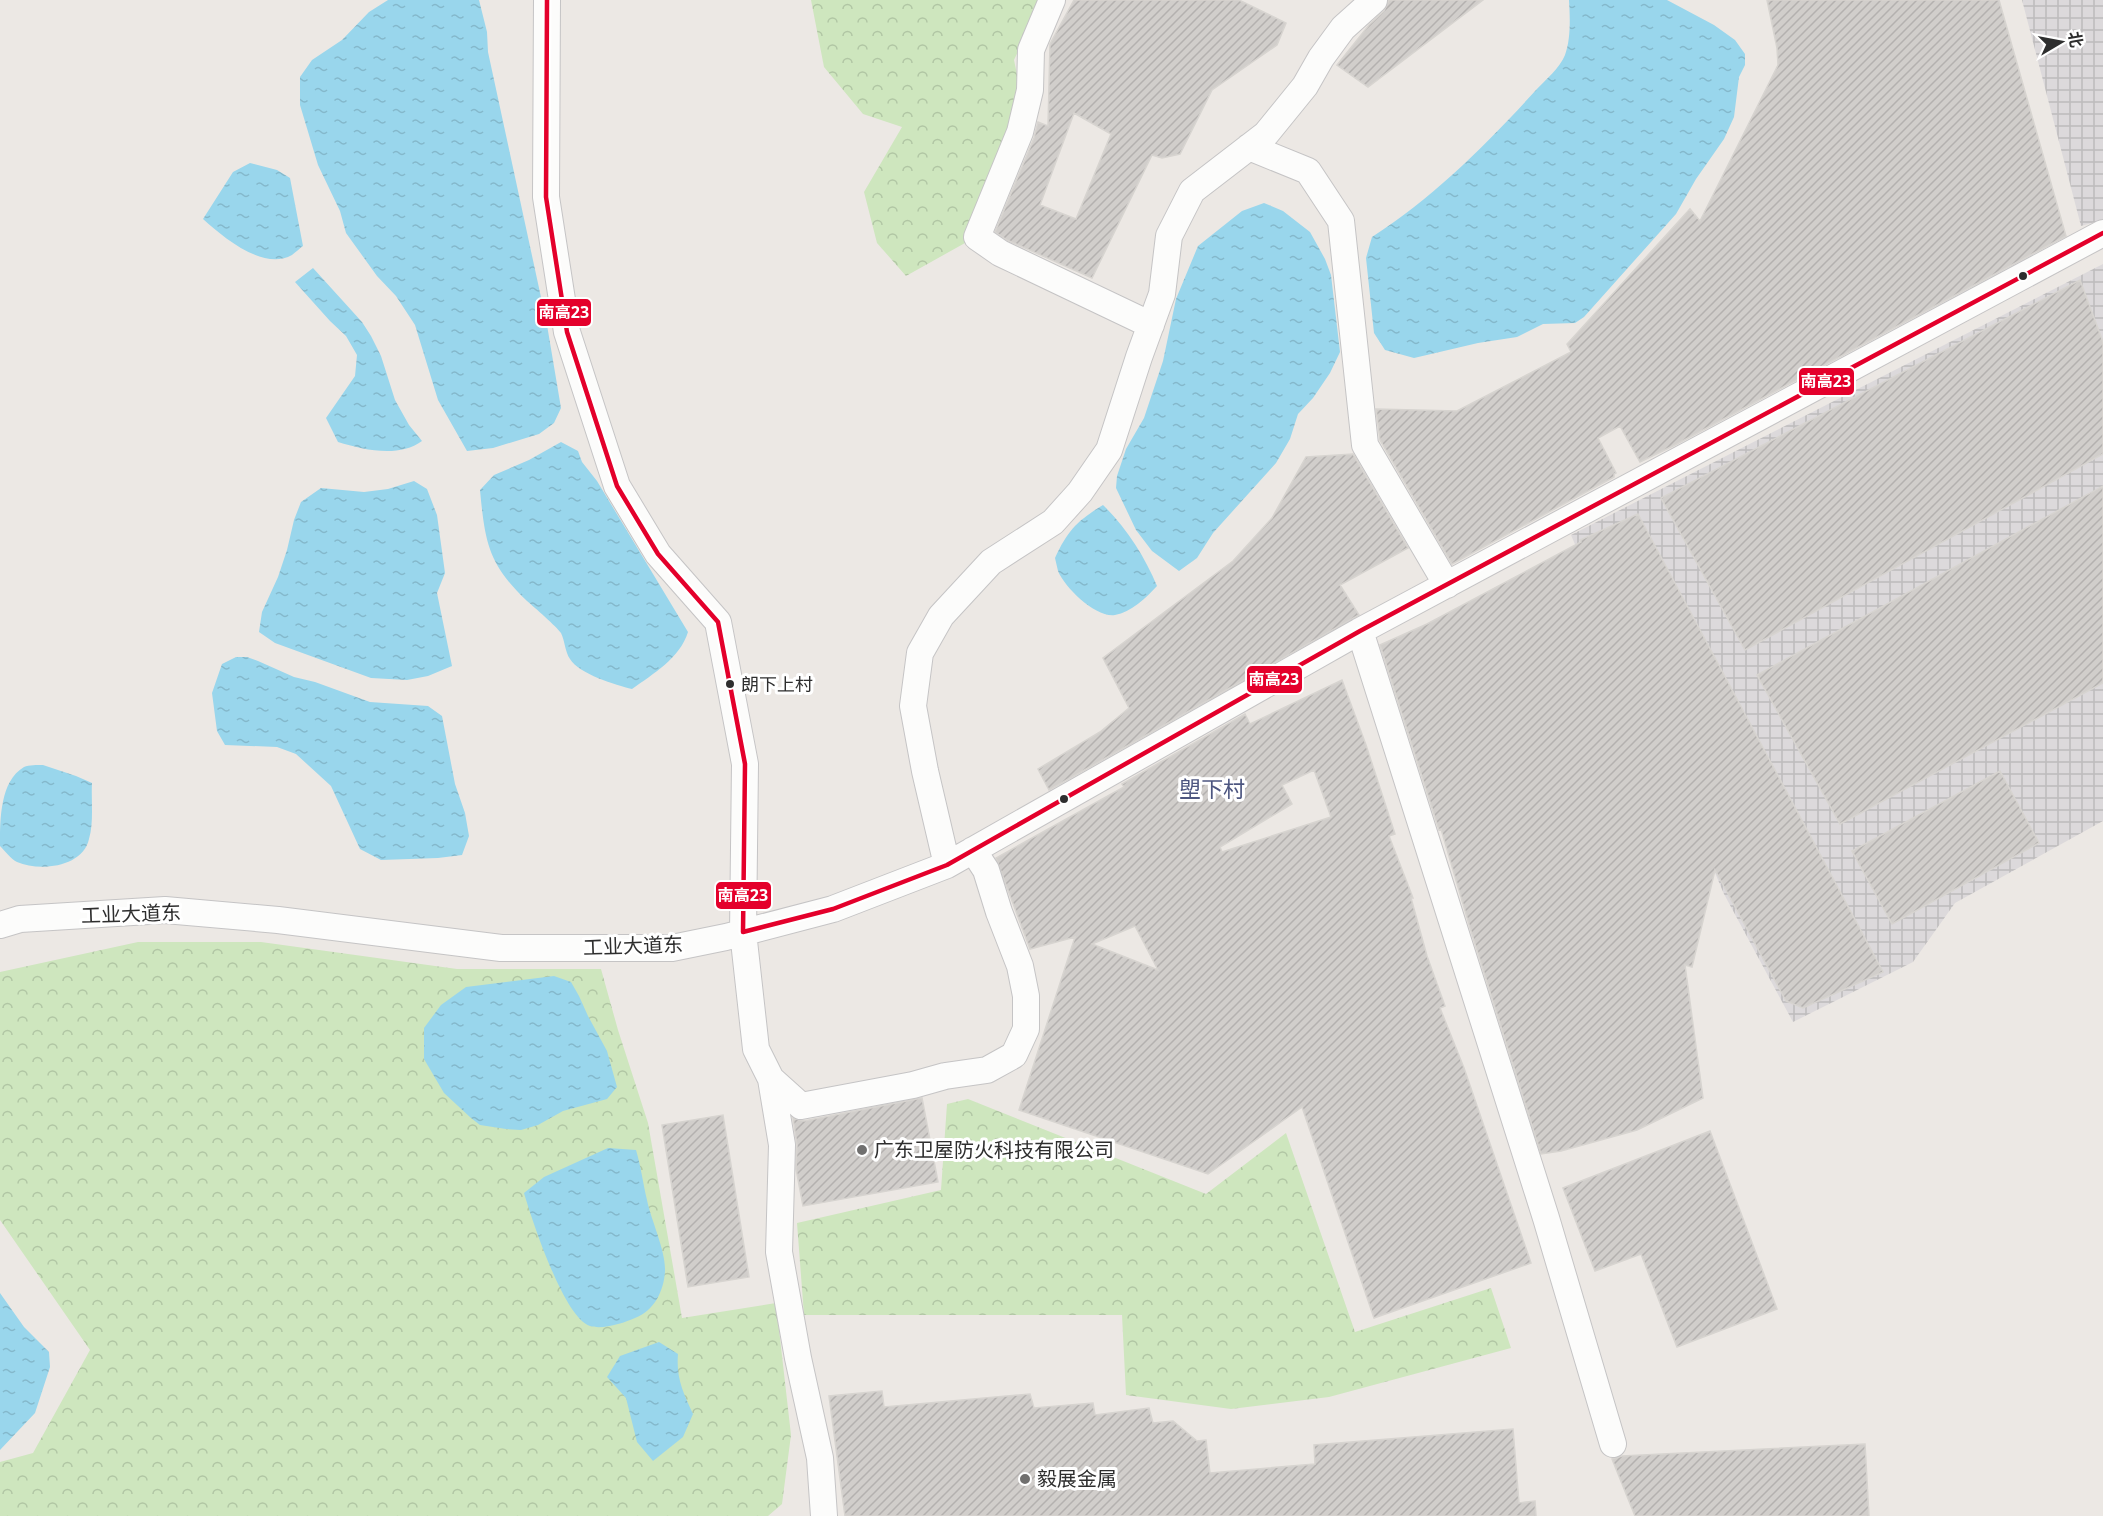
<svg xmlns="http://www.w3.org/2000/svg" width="2103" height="1516" font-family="'Open Sans','Noto Sans SC',sans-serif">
<defs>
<pattern id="industrial-grid" width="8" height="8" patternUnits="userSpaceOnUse" patternTransform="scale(1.5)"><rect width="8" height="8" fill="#dcd9db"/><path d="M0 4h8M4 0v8" fill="none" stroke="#bdbbbc"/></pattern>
<pattern id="forest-crowns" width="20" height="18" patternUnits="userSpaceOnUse" patternTransform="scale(1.5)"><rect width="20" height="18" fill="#cee6be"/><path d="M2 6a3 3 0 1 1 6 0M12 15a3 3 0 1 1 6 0" fill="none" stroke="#b1c6a4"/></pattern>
<pattern id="water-ripples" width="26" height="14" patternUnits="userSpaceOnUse" patternTransform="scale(1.5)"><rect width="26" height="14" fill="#99d6ec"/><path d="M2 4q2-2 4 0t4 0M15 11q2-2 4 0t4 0" fill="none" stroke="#84b8cb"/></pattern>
<pattern id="building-hatch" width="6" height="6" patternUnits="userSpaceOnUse" patternTransform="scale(1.5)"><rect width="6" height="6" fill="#d1cecb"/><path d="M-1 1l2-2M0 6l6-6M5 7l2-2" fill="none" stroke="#b4b1af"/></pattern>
</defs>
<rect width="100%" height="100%" fill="#ece8e4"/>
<path fill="url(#industrial-grid)" d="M2022,0H2103V220L2081,226Z
M2103,264V821L1955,903L1913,962L1793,1022L1724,894L1571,535Z"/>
<path fill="url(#forest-crowns)" d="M811,0H1042L1014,60L1020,89L1011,144L965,243L906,276L877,243L864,192L902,127L863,114L824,67Z
M138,942H261L457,969H601L618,1030L648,1123L682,1318L776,1303L791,1435L782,1504L768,1516H0V1462L33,1453L90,1350L0,1220V972Z
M968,1099L1206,1194L1286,1133L1355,1332L1491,1288L1511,1348L1329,1397L1231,1409L1126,1395L1122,1315H804L797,1223L941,1190L947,1104Z"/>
<path fill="url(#water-ripples)" d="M388,0H479L487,32L488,52L547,325L561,408L554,423L539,434L493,448L467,451L438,400L415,325L396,296L377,276L346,233L340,211L318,165L300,105V77L312,60L342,40L369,12Z
M1569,0H1667L1714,25L1735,40L1745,54V65L1739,77L1734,117L1724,139L1696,179L1676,214L1584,317L1575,323L1543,324L1517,337L1478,343L1414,358L1385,350L1374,333L1366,258L1372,237C1433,198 1487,144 1536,90C1545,80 1560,68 1565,55C1571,39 1570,17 1569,0Z
M250,163L277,170L290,178L303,246C300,248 296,252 292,255C263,271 223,237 203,219L233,172Z
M1264,203L1283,211L1310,232L1325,259L1331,275L1340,352L1330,373L1313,398L1298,414L1290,439L1276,463L1213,533L1197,558L1179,571L1152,551L1136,530L1116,488L1117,476L1126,449L1144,418L1163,361L1176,299L1198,246L1242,211Z
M313,268L362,322L371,336L381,356L395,400L409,425L422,441C399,458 364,450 338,442L326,418L355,376L357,355L346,336L330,321L295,282Z
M561,442L578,451L582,462L597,481L688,632C680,658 653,674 632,689C616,685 579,674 570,659C565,652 565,641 561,633C557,627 534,607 527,601C488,564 485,542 480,490L494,475L529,460Z
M414,481L427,489L437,515L445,573L437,593L452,666L428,676L407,680L371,678L275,643L259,632L262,612L278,577L287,550L294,520L301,502L321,488L364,492L388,489Z
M1103,505C1126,527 1145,557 1157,586C1146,598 1131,612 1115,615C1096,618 1065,588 1058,571C1057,567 1056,562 1055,558C1068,530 1077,521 1103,505Z
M236,657H247L258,661L294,677L315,682L370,702L428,706L442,716L455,784L465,813L469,836L462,855L438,858L381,860L360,849L331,786L296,754L277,747L225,745L217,731L212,693L222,664Z
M43,765L76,776L92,783C91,801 94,822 89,839C83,867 40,872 17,862C11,859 5,851 0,846C0,819 0,781 24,767C29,765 37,765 43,765Z
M554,976L571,982L579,996L588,1016L607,1051L617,1087L607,1099L563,1111L538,1125L521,1130L506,1129L480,1125L471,1118L444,1093L424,1059V1028L441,1005L466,987Z
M608,1148L636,1150C641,1167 643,1183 647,1200C651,1220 666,1251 665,1271C664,1291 654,1311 635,1318C624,1323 602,1330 590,1326C564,1318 532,1220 524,1193L544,1177Z
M0,1293L24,1327L49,1352L50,1367L35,1413L0,1450Z
M659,1342L678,1354C676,1378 683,1392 693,1414L683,1437L653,1461L637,1442L626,1398L607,1377L620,1356Z"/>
<path fill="url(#building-hatch)" stroke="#d7d4d0" stroke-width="1.5" fill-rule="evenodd" d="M1074,0H1239L1286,23L1277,45L1212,90L1180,154L1162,158L1152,155L1092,278L1007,240L995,232L1034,138L1038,122L1048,126L1050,44ZM1074,113L1111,134L1076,219L1040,205Z
M1389,0H1483L1368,87L1337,65L1369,25L1384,11Z
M1767,0H1999L2066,236L1675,445L1640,462L1620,426L1598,438L1616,473L1614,474V477L1452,564L1380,440L1376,409L1457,411L1571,352L1567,344L1690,209L1700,221L1778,65L1777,48Z
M2080,280L2103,342V454L1745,650L1661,498Z
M1353,454L1408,548L1340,585L1359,615L1049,790L1038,769L1100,732L1129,708L1103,658L1233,561L1272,518L1306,457Z
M2103,486V683L1840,824L1757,675Z
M1638,514L1883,972L1803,1008L1786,1001L1715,870L1692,967L1685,965L1703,1098L1637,1130L1561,1151L1541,1154L1470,928L1441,829L1439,830L1380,645L1427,624L1581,542L1580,540Z
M1342,680L1366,745L1395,834L1389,836L1413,898H1411L1427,956L1445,1006L1440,1008L1464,1068L1531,1263L1374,1318L1302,1107L1208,1174L1019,1110L1075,937L1030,949L996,858L1124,787L1122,784L1245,714L1250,724ZM1314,770L1331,817L1222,852L1220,847L1292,804L1282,785ZM1135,926L1158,970L1092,944Z
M2000,771L2039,843L1892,924L1852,851Z
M922,1098L938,1182L803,1206L796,1169L797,1145L793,1118L804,1121Z
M723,1115L749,1277L688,1287L662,1125Z
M1710,1131L1777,1309L1677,1347L1641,1254L1595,1271L1563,1188Z
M882,1391L884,1407L1030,1394L1034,1408L1093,1403L1095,1415L1149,1408L1153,1423L1173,1421L1197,1441L1206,1440L1210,1473L1315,1464L1314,1445L1513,1429L1519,1503L1535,1501L1536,1516H845L829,1396Z
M1865,1444L1869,1516H1635L1612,1459L1622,1456Z"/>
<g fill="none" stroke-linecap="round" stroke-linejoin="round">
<g stroke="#c5c4c5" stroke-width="28">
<path id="minor" d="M547,0L546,197L567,332L617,486L658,554L718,622L745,764L743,932L756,1049L771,1079L801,1106L913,1085L945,1076L987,1070L1014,1055L1026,1029V996L1020,966L999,912L986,870L973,850
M1052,0L1031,50L1030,90L1020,132L977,237L1000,253L1151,325
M1249,147L1308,171L1341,221L1365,445L1447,585
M1360,631L1546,1218L1613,1444
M947,865L925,771L913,706L920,653L941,616L991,562L1053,522L1080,492L1109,450L1139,357L1162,294L1169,236L1192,191L1266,134L1305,86L1321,58L1343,28L1374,0
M0,925L20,919L165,910L278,920L501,948H672L726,937L833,909L947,865L1360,631L2103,233
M771,1079L782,1145L779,1252L798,1358L820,1458L824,1516"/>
</g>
<use href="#minor" stroke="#fcfcfb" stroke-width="26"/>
<g stroke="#fff" stroke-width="9">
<path id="bus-1" d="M547,0L546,197L567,332L617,486L658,554L718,622L745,764L743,932L833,909L947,865L1360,631L2103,233"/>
</g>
<use href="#bus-1" stroke="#e4002b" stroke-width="4.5"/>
</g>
<g fill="#2e2e2e" stroke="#fff" stroke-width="2">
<circle cx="2023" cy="276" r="5"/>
<circle cx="730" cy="684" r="5"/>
<circle cx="1064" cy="799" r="5"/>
</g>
<g fill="#706f6e" stroke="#fff" stroke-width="2">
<circle cx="862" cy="1150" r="6"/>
<circle cx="1025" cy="1479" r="6"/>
</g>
<g text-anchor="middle" stroke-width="6" stroke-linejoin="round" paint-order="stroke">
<g font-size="18" fill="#2e2e2e" stroke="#fff" text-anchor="start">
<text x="741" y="691">朗下上村</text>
</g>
<g font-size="20" fill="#2e2e2e" stroke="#fff">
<text transform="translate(131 914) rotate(-2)" y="7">工业大道东</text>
<text transform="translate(633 946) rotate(-2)" y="7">工业大道东</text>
</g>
<g font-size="20" fill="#2e2e2e" stroke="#fff" text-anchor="start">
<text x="874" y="1157">广东卫屋防火科技有限公司</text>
<text x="1037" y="1486">毅展金属</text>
</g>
<g font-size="22" fill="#4d5680" stroke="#fff">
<text x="1212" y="797">塱下村</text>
</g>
</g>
<g stroke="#fff" stroke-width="2">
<rect x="536" y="298" width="56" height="29" rx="6" fill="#e4002b"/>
<rect x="1798" y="367" width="57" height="29" rx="6" fill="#e4002b"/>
<rect x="1246" y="665" width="57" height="29" rx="6" fill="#e4002b"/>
<rect x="715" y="881" width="57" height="29" rx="6" fill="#e4002b"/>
</g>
<g font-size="16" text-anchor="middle" font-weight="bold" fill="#fff">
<text x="564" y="318">南高23</text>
<text x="1826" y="387">南高23</text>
<text x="1274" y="685">南高23</text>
<text x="743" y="901">南高23</text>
</g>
<g transform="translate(2061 42) rotate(80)" stroke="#ffffff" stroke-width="4.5" paint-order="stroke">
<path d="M0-4.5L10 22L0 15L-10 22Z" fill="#2e2e2e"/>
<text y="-9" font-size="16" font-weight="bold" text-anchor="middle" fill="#2e2e2e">北</text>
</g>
</svg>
